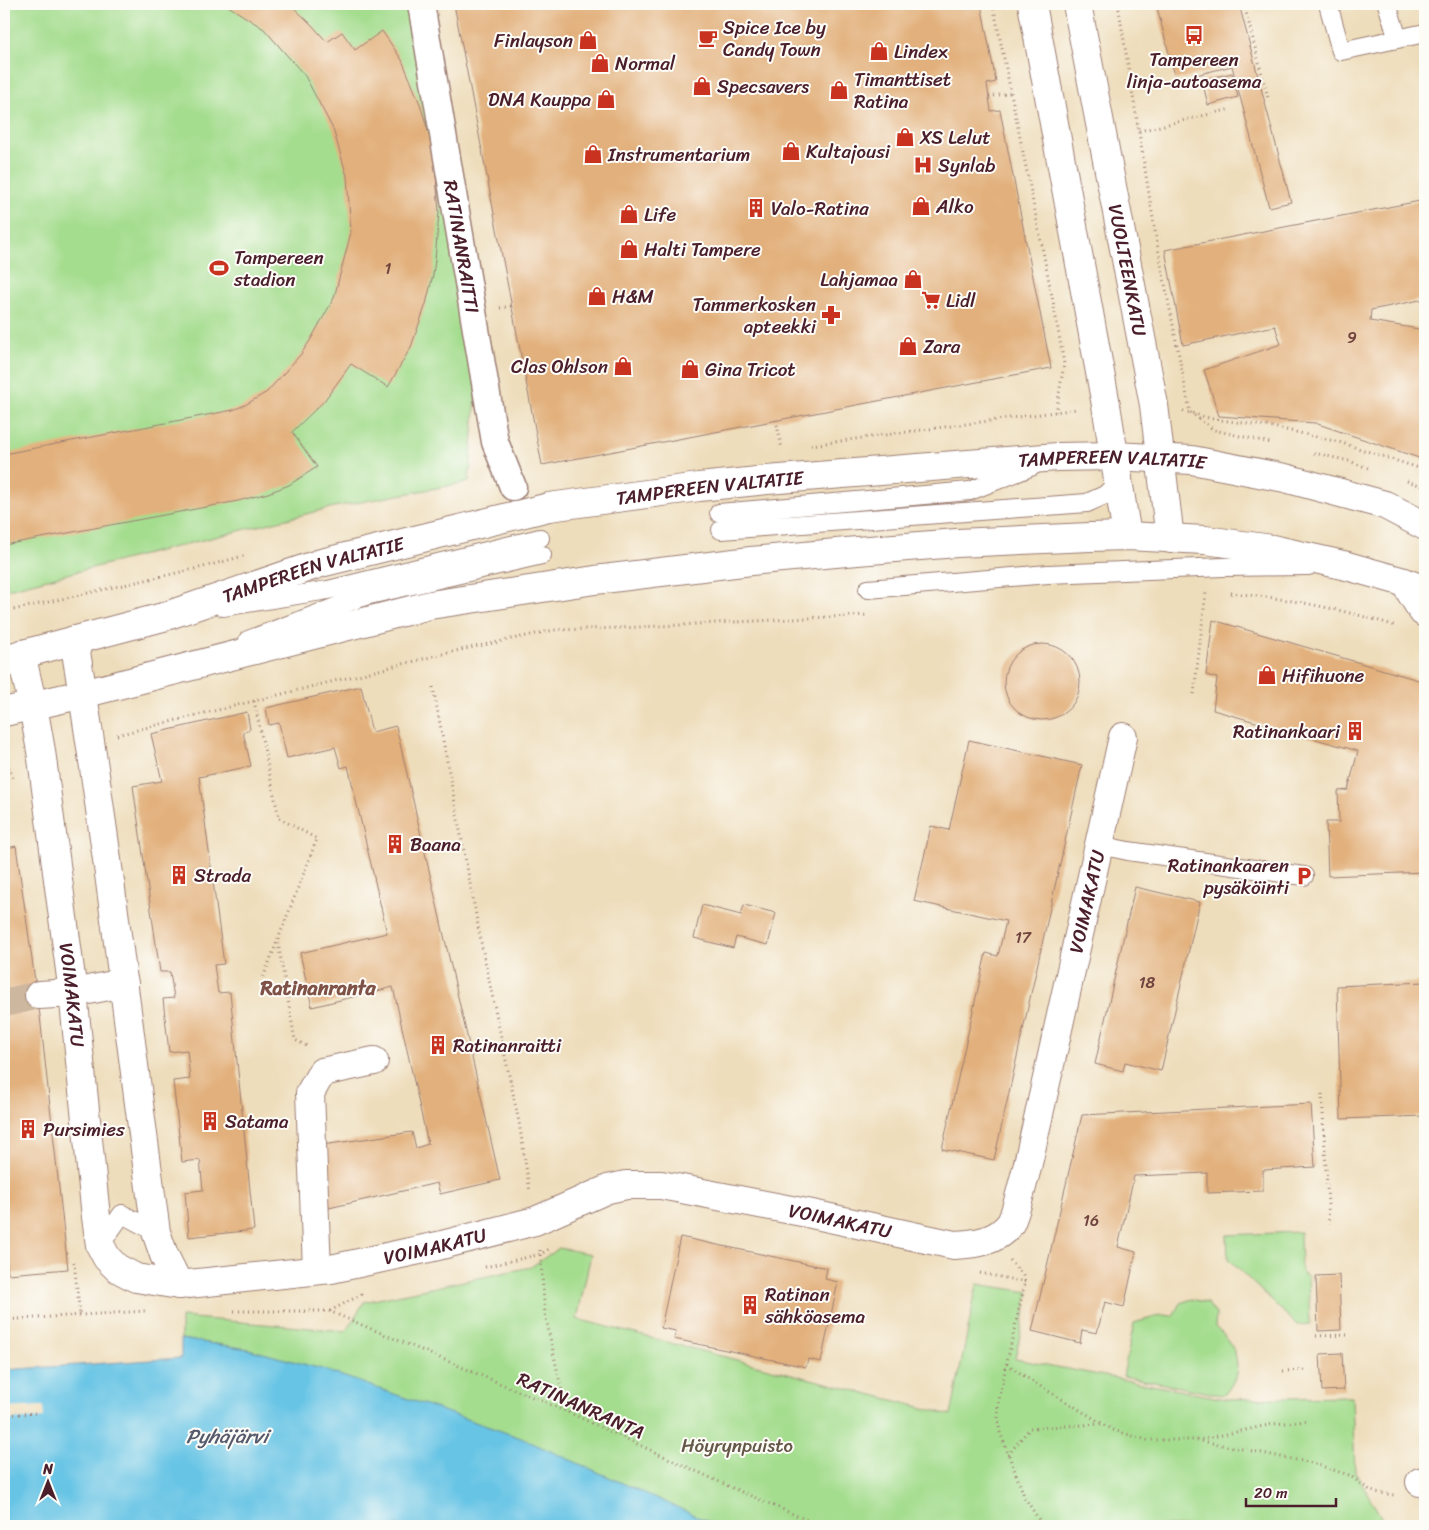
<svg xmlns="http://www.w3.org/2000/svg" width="1429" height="1530" font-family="Sriracha,sans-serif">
<rect width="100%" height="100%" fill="#fdfcf7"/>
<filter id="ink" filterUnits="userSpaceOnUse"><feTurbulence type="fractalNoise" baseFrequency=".02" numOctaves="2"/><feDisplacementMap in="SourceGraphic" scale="10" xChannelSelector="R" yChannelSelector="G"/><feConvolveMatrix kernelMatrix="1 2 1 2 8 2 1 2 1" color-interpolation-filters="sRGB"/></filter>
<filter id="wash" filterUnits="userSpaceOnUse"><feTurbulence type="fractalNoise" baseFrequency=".0096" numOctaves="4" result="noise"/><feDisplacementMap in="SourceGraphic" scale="20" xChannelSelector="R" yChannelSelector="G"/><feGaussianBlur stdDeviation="1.12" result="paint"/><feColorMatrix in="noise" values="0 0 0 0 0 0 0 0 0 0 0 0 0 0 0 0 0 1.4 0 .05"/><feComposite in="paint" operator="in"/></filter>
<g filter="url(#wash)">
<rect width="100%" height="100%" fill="#edb"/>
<path fill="#a5dd8f" stroke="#787e5d" d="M4,4H413L477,384L469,482L334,507L4,590Z
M1300,1232L1301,1272L1308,1277L1310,1324L1297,1325L1228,1259L1227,1235Z
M559,1248L591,1254L577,1319L951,1415L977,1284L1029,1292L1015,1359L1225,1399L1352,1397L1355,1472L1384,1522L1369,1526H719L248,1349L181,1339V1317L346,1331L364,1302L531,1267Z
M1192,1299L1207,1303L1216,1314L1215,1327C1238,1346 1246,1371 1224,1395L1215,1394L1123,1376L1134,1323L1162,1315L1173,1316L1180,1303Z"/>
<path fill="#67c4e5" stroke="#587288" d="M181,1339L248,1349L322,1369L521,1438L719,1526H4V1370L181,1358Z"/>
<path fill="#edb" d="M43,1406L44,1418L4,1420V1408Z"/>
<g id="blocks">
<path fill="#e2b07b" d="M225,4H290L312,25L327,42L342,32L355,50L382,31L402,60L420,104L429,134L435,164L439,212L435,260L433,275L426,304L411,347L388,387L351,364L324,401L292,432L317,467L289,485L268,493L238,501L4,545V454L233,410L245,405L267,392L301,354L311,339L334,298L351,232L347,176L333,129L305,76L264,29Z
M454,4H981L996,82L987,84L991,111L1000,110L1051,368L542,465Z
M1156,4H1239L1291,202L1269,207L1232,66L1176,80Z
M1232,73L1238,97L1208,105L1202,80Z
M1425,200V299L1371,310L1370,321L1425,330V460L1315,423L1219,416L1204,370L1281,344L1275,326L1183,345L1165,250Z
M1213,620L1425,682V872L1328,876L1326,822H1339L1338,791L1348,790L1358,751L1213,710L1217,678L1206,675Z
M1004 682a38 38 0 1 1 76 0a38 38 0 1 1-76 0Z
M361,686L372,732L396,726L500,1180L440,1194L437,1183L329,1208L322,1145L412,1132L416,1148L428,1144L393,987L312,1007L300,953L387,933L348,766L341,768L335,747L287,758L279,723L269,725L266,708Z
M247,712L250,729L243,732L251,766L199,777L224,964L214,965L218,993L230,992L254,1230L189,1237L185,1192L203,1190L200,1160L182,1162L173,1081L190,1079L187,1050L169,1052L163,999L174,998L170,972H160L133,786L162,781L151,734Z
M969,740L1082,765L994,1160L942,1149L986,953L998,956L1006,921L914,901L931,826L949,830Z
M16,846L40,1016L68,1269L8,1274L4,1235V849Z
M1135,887L1200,902L1161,1071L1125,1062L1123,1071L1095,1064Z
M702,905L741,915L744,905L776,913L768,945L736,937L733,948L694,938Z
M1425,982V1116L1341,1119L1337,986Z
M1311,1104L1315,1167L1263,1170V1191L1207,1193V1173L1134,1176L1118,1247L1136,1252L1124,1307L1105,1302L1097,1333L1082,1330L1080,1343L1032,1331L1082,1115Z
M680,1237L827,1268L825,1279L838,1282L821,1362L808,1359L806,1367L674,1339L676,1331L661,1328Z
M1339,1275L1341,1330L1318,1331L1316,1276Z
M1342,1353L1344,1390L1322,1391L1320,1354Z"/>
</g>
</g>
<g filter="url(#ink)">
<use href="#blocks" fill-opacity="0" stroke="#9c7e73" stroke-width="1"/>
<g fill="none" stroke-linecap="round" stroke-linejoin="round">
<path stroke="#cdb79e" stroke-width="28" stroke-dasharray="28 14" stroke-linecap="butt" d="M4,1003L39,995"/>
<g stroke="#9c7e73" stroke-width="20">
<path id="service" d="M1328,4L1341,51L1425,33
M1387,4L1398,39
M719,513L970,491L1033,466
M721,530L1087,503L1105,495L1123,477
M868,589L1048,574L1224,567L1309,566
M223,607L328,590L540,538
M248,640L365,596L542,555
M1099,845L1128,851L1304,876
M100,1245L122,1214L156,1232"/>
</g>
<g stroke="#9c7e73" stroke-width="29">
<g id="pedestrian">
<path id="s1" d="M421,4L495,442L513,487"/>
</g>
</g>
<g stroke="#9c7e73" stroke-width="30">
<g id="minor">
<path d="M74,640C107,837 129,1035 156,1232L164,1255L179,1285"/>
<path id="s2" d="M21,654L33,706L41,751L73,993L96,1217L100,1245L107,1258L117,1268L136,1278L179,1285L331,1269L438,1246L535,1221L608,1189L626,1185H661L807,1213L954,1245C975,1244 996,1242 1010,1224C1015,1217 1024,1178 1027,1168L1123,737"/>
<path d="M39,995L73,993L124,983"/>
<path d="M317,1270L310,1093L322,1072L374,1061"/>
<path d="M1420,1482L1425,1481"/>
</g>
</g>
<g stroke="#9c7e73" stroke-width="30">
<path id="secondary" d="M1404,582L1423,612L1425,613"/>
</g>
<g stroke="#9c7e73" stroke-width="30">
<g id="primary">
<path d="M1032,4L1106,405L1127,536"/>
<path id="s3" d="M1077,4L1154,405L1170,539"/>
<path id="s4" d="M4,659L163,617L321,563L549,507L699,487L767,480L1057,457L1114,456L1192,460L1285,478L1385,505L1425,526"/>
<path d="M4,712L83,694L430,605L595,580L751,561L857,551L957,543L1090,537L1127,536L1205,540L1272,549L1347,566L1404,582L1425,590"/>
</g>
</g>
<path stroke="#9c7e73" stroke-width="3" stroke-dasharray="1 4" stroke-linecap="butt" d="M993,4L1053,301L1064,364L1056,412
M1118,4L1157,243L1190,412L1214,430L1271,443
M1244,4L1268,98
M989,97L1010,93
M1139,131L1231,109
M500,308L512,306
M1183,411L1213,419L1273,427L1339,442L1425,470
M776,420L782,449
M811,445L1077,409
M1314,453L1349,461L1368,468
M1407,481L1425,487
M1231,593C1287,598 1342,609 1396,626
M4,612L203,567L247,555
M433,687L483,952L519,1122L530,1192
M1194,694L1206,592
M254,701L279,818L317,839L263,978
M117,735L451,652L554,630L622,628L868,615
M4,758L13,756
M5,758L13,778
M278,943L295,1040L309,1047
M1322,1094L1329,1224
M540,1250L545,1314L563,1397L569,1413
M1010,1260L1023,1276L1025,1282L1004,1375L998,1405V1419L1000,1432L1025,1498L1043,1526
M74,1262L80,1315
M485,1267L541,1254L549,1249
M980,1273L1025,1282
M234,1311H329L570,1413L735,1489L821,1526
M330,1311L364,1293
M4,1320L145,1311
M1316,1336L1349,1335
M1007,1364L1030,1380L1113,1430L1147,1440H1199L1273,1424L1308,1421
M1283,1371L1307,1370
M4,1415L39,1413
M1202,1441L1312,1463L1349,1475L1371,1491L1379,1493L1394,1495
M1008,1455L1030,1428L1101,1424"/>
<use href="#service" stroke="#fff" stroke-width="18"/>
<use href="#pedestrian" stroke="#fff" stroke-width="26"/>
<use href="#minor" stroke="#fff" stroke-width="28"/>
<use href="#secondary" stroke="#fff" stroke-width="28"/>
<use href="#primary" stroke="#fff" stroke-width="28"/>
</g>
</g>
<defs>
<g id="bus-bare" transform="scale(1.5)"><path d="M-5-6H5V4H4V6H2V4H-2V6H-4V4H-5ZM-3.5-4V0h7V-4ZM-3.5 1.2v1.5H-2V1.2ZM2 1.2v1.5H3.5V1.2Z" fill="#c8321e" stroke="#fdfcf7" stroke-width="2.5" paint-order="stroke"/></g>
<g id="cafe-bare" transform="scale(1.5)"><path d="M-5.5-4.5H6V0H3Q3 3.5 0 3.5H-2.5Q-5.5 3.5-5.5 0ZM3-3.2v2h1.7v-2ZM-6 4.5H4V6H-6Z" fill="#c8321e" stroke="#fdfcf7" stroke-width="2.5" paint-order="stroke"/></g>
<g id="shop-bare" transform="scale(1.5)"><path d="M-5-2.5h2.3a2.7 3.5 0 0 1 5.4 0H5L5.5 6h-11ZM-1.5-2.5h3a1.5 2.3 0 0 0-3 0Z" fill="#c8321e" stroke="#fdfcf7" stroke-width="2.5" paint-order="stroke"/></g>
<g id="hospital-bare" transform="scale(1.5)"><path d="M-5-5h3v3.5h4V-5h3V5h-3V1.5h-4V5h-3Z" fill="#c8321e" stroke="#fdfcf7" stroke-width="2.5" paint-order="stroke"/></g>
<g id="building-bare" transform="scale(1.5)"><path d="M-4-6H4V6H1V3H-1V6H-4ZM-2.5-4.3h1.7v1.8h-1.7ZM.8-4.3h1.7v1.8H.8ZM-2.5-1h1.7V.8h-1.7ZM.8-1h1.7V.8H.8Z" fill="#c8321e" stroke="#fdfcf7" stroke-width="2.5" paint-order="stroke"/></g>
<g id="stadium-bare" transform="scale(1.5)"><path d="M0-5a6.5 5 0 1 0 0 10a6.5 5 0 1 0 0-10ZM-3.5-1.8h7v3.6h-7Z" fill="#c8321e" stroke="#fdfcf7" stroke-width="2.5" paint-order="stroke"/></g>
<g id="supermarket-bare" transform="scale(1.5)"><path d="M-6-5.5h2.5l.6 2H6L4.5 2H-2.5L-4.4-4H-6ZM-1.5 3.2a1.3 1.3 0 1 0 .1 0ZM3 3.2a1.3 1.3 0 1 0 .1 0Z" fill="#c8321e" stroke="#fdfcf7" stroke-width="2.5" paint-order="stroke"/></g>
<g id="pharmacy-bare" transform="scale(1.5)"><path d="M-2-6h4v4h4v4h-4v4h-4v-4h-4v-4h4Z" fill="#c8321e" stroke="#fdfcf7" stroke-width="2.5" paint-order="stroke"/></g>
<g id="parking-bare" transform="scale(1.5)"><path d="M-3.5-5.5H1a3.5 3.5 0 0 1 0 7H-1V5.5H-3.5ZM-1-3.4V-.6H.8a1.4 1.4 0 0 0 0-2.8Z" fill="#c8321e" stroke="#fdfcf7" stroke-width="2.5" paint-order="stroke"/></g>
</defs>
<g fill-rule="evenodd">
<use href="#bus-bare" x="1194" y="35"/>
<use href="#cafe-bare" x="708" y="38"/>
<use href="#shop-bare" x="588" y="40"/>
<use href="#shop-bare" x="879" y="51"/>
<use href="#shop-bare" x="600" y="63"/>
<use href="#shop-bare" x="702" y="86"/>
<use href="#shop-bare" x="839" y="90"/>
<use href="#shop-bare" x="606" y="99"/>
<use href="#shop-bare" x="905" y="137"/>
<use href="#shop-bare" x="791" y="151"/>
<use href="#shop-bare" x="593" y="154"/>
<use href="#hospital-bare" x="923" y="165"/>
<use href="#shop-bare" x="921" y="206"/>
<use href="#building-bare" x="756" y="208"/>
<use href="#shop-bare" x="629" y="214"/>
<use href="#shop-bare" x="629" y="249"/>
<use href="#stadium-bare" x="219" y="268"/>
<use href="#shop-bare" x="913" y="279"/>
<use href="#shop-bare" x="597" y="296"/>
<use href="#supermarket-bare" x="931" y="300"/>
<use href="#pharmacy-bare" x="831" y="315"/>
<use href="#shop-bare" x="908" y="346"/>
<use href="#shop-bare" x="623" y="366"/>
<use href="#shop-bare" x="690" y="369"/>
<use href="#shop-bare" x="1267" y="675"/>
<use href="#building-bare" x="1355" y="731"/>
<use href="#building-bare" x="395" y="844"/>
<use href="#building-bare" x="179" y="875"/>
<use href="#parking-bare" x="1304" y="876"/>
<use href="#building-bare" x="438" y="1045"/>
<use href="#building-bare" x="210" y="1121"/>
<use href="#building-bare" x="28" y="1129"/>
<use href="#building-bare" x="750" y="1305"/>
</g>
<g text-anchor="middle" stroke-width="4" stroke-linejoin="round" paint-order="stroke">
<g font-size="16" fill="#70433f">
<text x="388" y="274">1</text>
<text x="1352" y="343">9</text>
<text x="1023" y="943">17</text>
<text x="1147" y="988">18</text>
<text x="1091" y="1226">16</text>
</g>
<g font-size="19" fill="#4a1f2b" stroke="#fdfcf7" text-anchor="start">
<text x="723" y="34">Spice Ice by<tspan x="723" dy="22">Candy Town</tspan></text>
<text x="573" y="47" text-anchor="end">Finlayson</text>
<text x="894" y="58">Lindex</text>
<text x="1194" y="66" text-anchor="middle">Tampereen<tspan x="1194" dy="22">linja-autoasema</tspan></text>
<text x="615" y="70">Normal</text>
<text x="854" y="86">Timanttiset<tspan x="854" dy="22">Ratina</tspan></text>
<text x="717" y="93">Specsavers</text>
<text x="591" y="106" text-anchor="end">DNA Kauppa</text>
<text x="920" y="144">XS Lelut</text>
<text x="806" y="158">Kultajousi</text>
<text x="608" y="161">Instrumentarium</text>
<text x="938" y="172">Synlab</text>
<text x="936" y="213">Alko</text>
<text x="771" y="215">Valo-Ratina</text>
<text x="644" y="221">Life</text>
<text x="644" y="256">Halti Tampere</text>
<text x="234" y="264">Tampereen<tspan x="234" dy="22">stadion</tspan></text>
<text x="898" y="286" text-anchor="end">Lahjamaa</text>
<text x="612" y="303">H&amp;M</text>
<text x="946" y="307">Lidl</text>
<text x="816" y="311" text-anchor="end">Tammerkosken<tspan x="816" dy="22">apteekki</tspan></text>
<text x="923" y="353">Zara</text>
<text x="608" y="373" text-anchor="end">Clas Ohlson</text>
<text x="705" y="376">Gina Tricot</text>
<text x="1282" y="682">Hifihuone</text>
<text x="1340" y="738" text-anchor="end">Ratinankaari</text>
<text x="410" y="851">Baana</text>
<text x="1289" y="872" text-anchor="end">Ratinankaaren<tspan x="1289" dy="22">pysäköinti</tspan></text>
<text x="194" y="882">Strada</text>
<text x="453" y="1052">Ratinanraitti</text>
<text x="225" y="1128">Satama</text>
<text x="43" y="1136">Pursimies</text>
<text x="765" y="1301">Ratinan<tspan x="765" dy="22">sähköasema</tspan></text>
</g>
<g font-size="19" fill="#4a1f2b" stroke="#fdfcf7">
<text dy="7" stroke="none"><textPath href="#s1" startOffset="246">RATINANRAITTI</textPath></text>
<text dy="7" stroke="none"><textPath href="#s3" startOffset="271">VUOLTEENKATU</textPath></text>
<text dy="7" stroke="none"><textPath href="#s4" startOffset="1132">TAMPEREEN VALTATIE</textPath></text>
<text dy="7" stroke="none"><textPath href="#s4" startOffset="728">TAMPEREEN VALTATIE</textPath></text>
<text dy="7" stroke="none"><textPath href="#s4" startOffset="322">TAMPEREEN VALTATIE</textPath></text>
<text dy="7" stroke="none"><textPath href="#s2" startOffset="1879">VOIMAKATU</textPath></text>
<text dy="7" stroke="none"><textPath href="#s2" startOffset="345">VOIMAKATU</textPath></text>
<text dy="7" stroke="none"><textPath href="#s2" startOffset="1369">VOIMAKATU</textPath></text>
<text dy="7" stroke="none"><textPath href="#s2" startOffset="950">VOIMAKATU</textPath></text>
<text transform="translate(581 1405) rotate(24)" y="7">RATINANRANTA</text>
</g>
<g font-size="19" fill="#655849" stroke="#fdfcf7">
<text x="737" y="1452">Höyrynpuisto</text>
</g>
<g font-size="20" font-weight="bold" fill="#7f5247" stroke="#fdfcf7">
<text x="318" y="995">Ratinanranta</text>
</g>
<g font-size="20" font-style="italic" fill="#54596c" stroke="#fdfcf7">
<text x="227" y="1443">Pyhäjärvi</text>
</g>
</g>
<rect width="1429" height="1530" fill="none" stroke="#fdfcf7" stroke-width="20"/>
<g transform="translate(48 1482)" stroke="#fdfcf7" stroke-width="4" paint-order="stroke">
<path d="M0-4L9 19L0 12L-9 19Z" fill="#4a1f2b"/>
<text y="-8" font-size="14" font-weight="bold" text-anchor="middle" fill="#4a1f2b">N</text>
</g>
<path d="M1246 1498v8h90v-8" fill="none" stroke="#4a1f2b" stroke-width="2.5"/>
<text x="1254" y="1498" font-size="15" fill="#4a1f2b" stroke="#fdfcf7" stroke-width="4" paint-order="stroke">20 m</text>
</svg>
